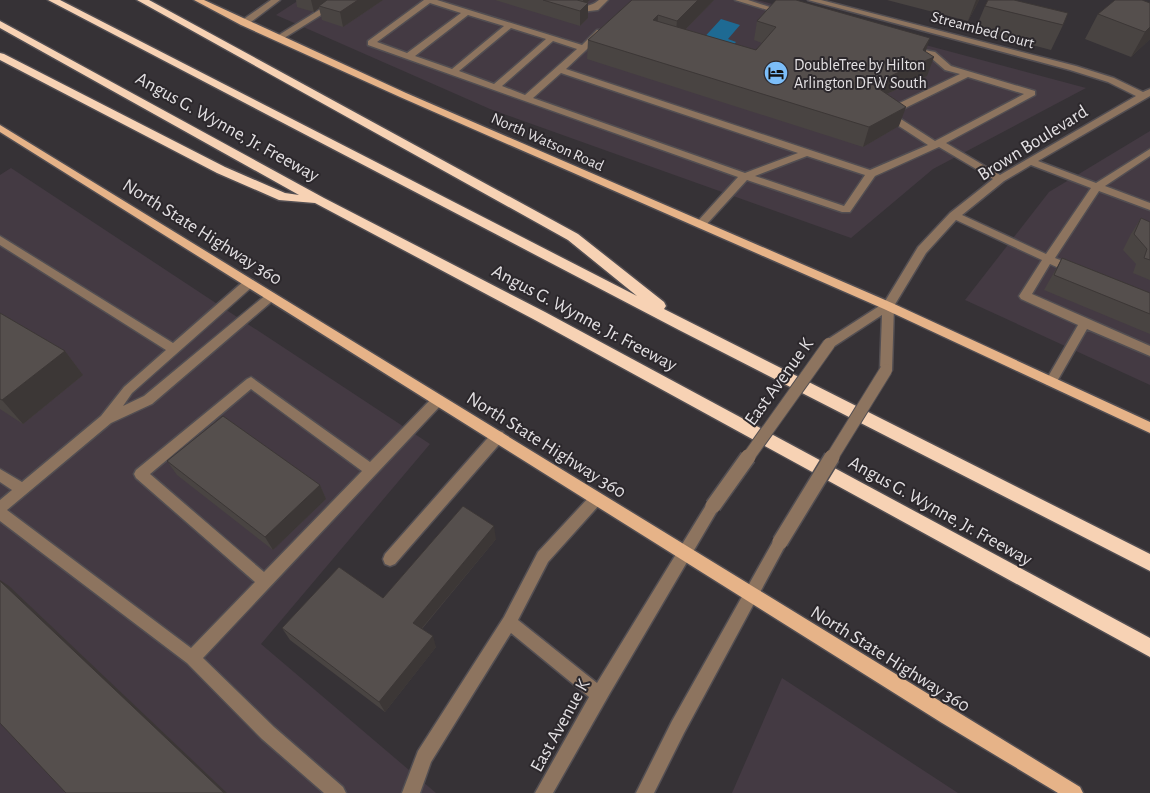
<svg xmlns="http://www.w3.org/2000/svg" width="1150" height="793" font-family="'Alegreya Sans',sans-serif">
<rect width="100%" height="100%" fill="#363236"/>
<path fill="#443a43" d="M299,0H757L1086,88L933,169L851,238L490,109L276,15Z
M1150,131V385L965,300L1049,192Z
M11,168L430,444L261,644L436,793H0V175Z
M782,678L958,793H732Z"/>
<path fill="#1e6a93" d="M721,19L740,25L728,39L736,42L729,50L700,42Z"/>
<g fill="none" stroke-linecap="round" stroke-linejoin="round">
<g stroke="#524e52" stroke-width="3">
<path id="minor" d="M271,0H280L247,25H241V21Z
M335,0H345L281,40L274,38Z
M424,0H437L582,45L597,30H603V34L566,69L870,170L928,145L885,117V110L960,74L945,70L929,56L909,51V47L935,52L951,66L1035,91V95L946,143L1000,175L1136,96L1108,82L1070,70L808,0H821L1076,66L1114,78L1143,92L1150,89V96L1038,161L1096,183L1150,149V156L1105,186L1150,203V210L1099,191L1055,258L1078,267L1080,270L1078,273H1070L1050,264L1032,294L1150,346V356L1087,329L1055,385H1047L1045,382L1078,325L1021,299L1019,296L1042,260L956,220L926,253L894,306L892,370L890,373H882L880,370L882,315L833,347H825L823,344L825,341L884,303L918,247L950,213L993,179L939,147L875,176L850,212H842L747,180L705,226H697L696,224L697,222L738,177L368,45V41ZM430,3L461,13L407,53L377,42ZM468,15L504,26L452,69L415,56ZM511,28L546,39L494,84L459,71ZM553,41L577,49L525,95L502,86ZM561,73L798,153L745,173L533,98ZM968,77L1024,94L935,141L893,114ZM807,156L865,175L844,206L755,176ZM1031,165L1091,188L1046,254L962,215L1004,181Z
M543,0C563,0 583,14 599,0H608L598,10L581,12Z
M735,0H748L788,13L784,15Z
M0,236L173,343L245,280H253L255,283L253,286L132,393L123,406L144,396L267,294L271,293L277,297L152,404L111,423L7,510L191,648L255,582L136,478L134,474L136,470L247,379L251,377L370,462L434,396H442L444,400L442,404L203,658L274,727L343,787L346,793H324L262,739L187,663L0,521V500L12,490L0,482V469L22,482L101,416L124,387L166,350L0,245ZM251,389L362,471L264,572L150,474Z
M498,431L503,432L504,436L503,440L395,564L390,566L385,564L383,559L385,554L493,432Z
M596,493L601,495L603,499L601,503L548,562L518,620L597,683L708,502L713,500L718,502L720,506L610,693L553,793H535L589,697L511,633L431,762L420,793H402L418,751L504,617L538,552L591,495Z
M780,536L785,538L787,542L785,546L684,733L654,793H636L672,721L775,538Z"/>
</g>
<g stroke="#524e52" stroke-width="3">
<path id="major" d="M194,0H204L406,93L892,303L1150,422V433L884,309L400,97L241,25Z
M0,125L1080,787L1083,793H1058L942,723L0,132Z"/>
</g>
<g stroke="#524e52" stroke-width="3">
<path id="highway" d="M48,0H60L637,296L568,240L137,0H149L578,234L664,302L666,306L664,309L1150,554V571L679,330Z
M0,21L324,198L545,312L1150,638V657L535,320L315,203L279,200L217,173L0,60V53L4,54L225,167L285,193L299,195L0,28Z"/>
</g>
<use href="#minor" fill="#8d745f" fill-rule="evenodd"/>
<use href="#major" fill="#e6b388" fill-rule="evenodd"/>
<use href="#highway" fill="#f7d2b4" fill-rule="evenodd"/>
<g stroke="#524e52" stroke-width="14" stroke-linecap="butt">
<path id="minor-bridge-far1" d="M747,459L829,344
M831,459L886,370"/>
</g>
<g stroke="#524e52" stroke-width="18" stroke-linecap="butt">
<path id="minor-bridge" d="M713,506L748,457
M780,542L832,457"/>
</g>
<use href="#minor-bridge-far1" stroke="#8d745f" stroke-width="12"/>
<use href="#minor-bridge" stroke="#8d745f" stroke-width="15"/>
</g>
<path fill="#494442" d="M296,0H383L343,27L322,20L319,8L314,12L297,7Z
M495,0H590L587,3L588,18L580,26Z
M632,0H714L685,30L756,50L762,43L754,40L757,21L925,52L927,76L887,94L899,126L863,147L587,59L588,40Z
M887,0H979L975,8L968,21Z
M1150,3V39L1131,57L1085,39L1098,14Z
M985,6L1063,25L1051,50L975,30Z
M1141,218L1150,222V280L1133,273L1136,264L1123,250L1131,234Z
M1062,258L1150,293V334L1044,290Z
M0,313L65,351L83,375L23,424L0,409Z
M167,461L320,485L326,499L273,550L177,475Z
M496,539L422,629L436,647L385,712L290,640L282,628L383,598Z"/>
<path fill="#3c3736" d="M311,0H332L319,6V8L314,12Z
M358,0H383L343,27L340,12Z
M583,0H590L583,6Z
M698,0H714L675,40L677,21Z
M976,0H979L975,8L968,21Z
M588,3V18L580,26V11Z
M658,15L657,34L653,20Z
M1150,27V39L1131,57L1145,32Z
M930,38L924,57H934L927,76L866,103L872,84L923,50Z
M906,107L899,126L863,147L869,127Z
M65,351L83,375L23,424L2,400Z
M320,485L326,499L273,550L265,537Z
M494,526L496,539L417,634L413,623Z
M0,580L9,586L227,793H224L0,581Z
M433,636L436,647L385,712L379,702Z"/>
<path fill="#554f4d" stroke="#3c3736" d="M327,0H358L340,12L319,6Z
M543,0H577L588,3L580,11Z
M632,0H698L677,21L658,15L653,20L756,50L776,27L757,21L776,0H796L930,38L923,50L934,57L872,84L906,107L869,127L588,40Z
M988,0H1014L1068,13L1063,25L985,6Z
M1115,0H1142L1150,3V27L1145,32L1098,14Z
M1141,218L1150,222V260L1144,258L1147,249L1134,234Z
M1062,258L1150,293V314L1054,275Z
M0,313L65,351L2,400L0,399Z
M223,416L320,485L265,537L167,461Z
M463,506L494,526L413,623L433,636L379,702L282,628L339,567L383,598Z
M0,581L224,793H66L0,723Z"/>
<defs>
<g id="hotel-disc" transform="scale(1.25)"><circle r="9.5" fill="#7cbef9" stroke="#2c282c"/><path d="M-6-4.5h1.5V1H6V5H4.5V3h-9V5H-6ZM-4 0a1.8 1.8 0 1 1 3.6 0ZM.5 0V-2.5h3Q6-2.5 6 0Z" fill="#111"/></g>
</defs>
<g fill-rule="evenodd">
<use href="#hotel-disc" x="776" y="73"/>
</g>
<g text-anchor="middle" stroke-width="4" stroke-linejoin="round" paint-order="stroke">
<g font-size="16" fill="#e3e0e3" stroke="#2c282c">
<text transform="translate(983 29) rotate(15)" y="6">Streambed Court</text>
<text transform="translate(548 141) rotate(24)" y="6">North Watson Road</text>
</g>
<g font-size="16" fill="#e3e0e3" stroke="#2c282c" text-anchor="start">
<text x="794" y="70">DoubleTree by Hilton<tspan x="794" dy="18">Arlington DFW South</tspan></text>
</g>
<g font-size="19" fill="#e3e0e3" stroke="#2c282c">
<text transform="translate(228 126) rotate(29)" y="7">Angus G. Wynne, Jr. Freeway</text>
<text transform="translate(1032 142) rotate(-32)" y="7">Brown Boulevard</text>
<text transform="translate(203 231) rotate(32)" y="7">North State Highway 360</text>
<text transform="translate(585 317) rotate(28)" y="7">Angus G. Wynne, Jr. Freeway</text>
<text transform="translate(778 381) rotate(-54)" y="7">East Avenue K</text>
<text transform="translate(547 444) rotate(32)" y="7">North State Highway 360</text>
<text transform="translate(941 510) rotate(29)" y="7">Angus G. Wynne, Jr. Freeway</text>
<text transform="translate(891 658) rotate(32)" y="7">North State Highway 360</text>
<text transform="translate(559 725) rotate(-61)" y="7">East Avenue K</text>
</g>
</g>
</svg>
